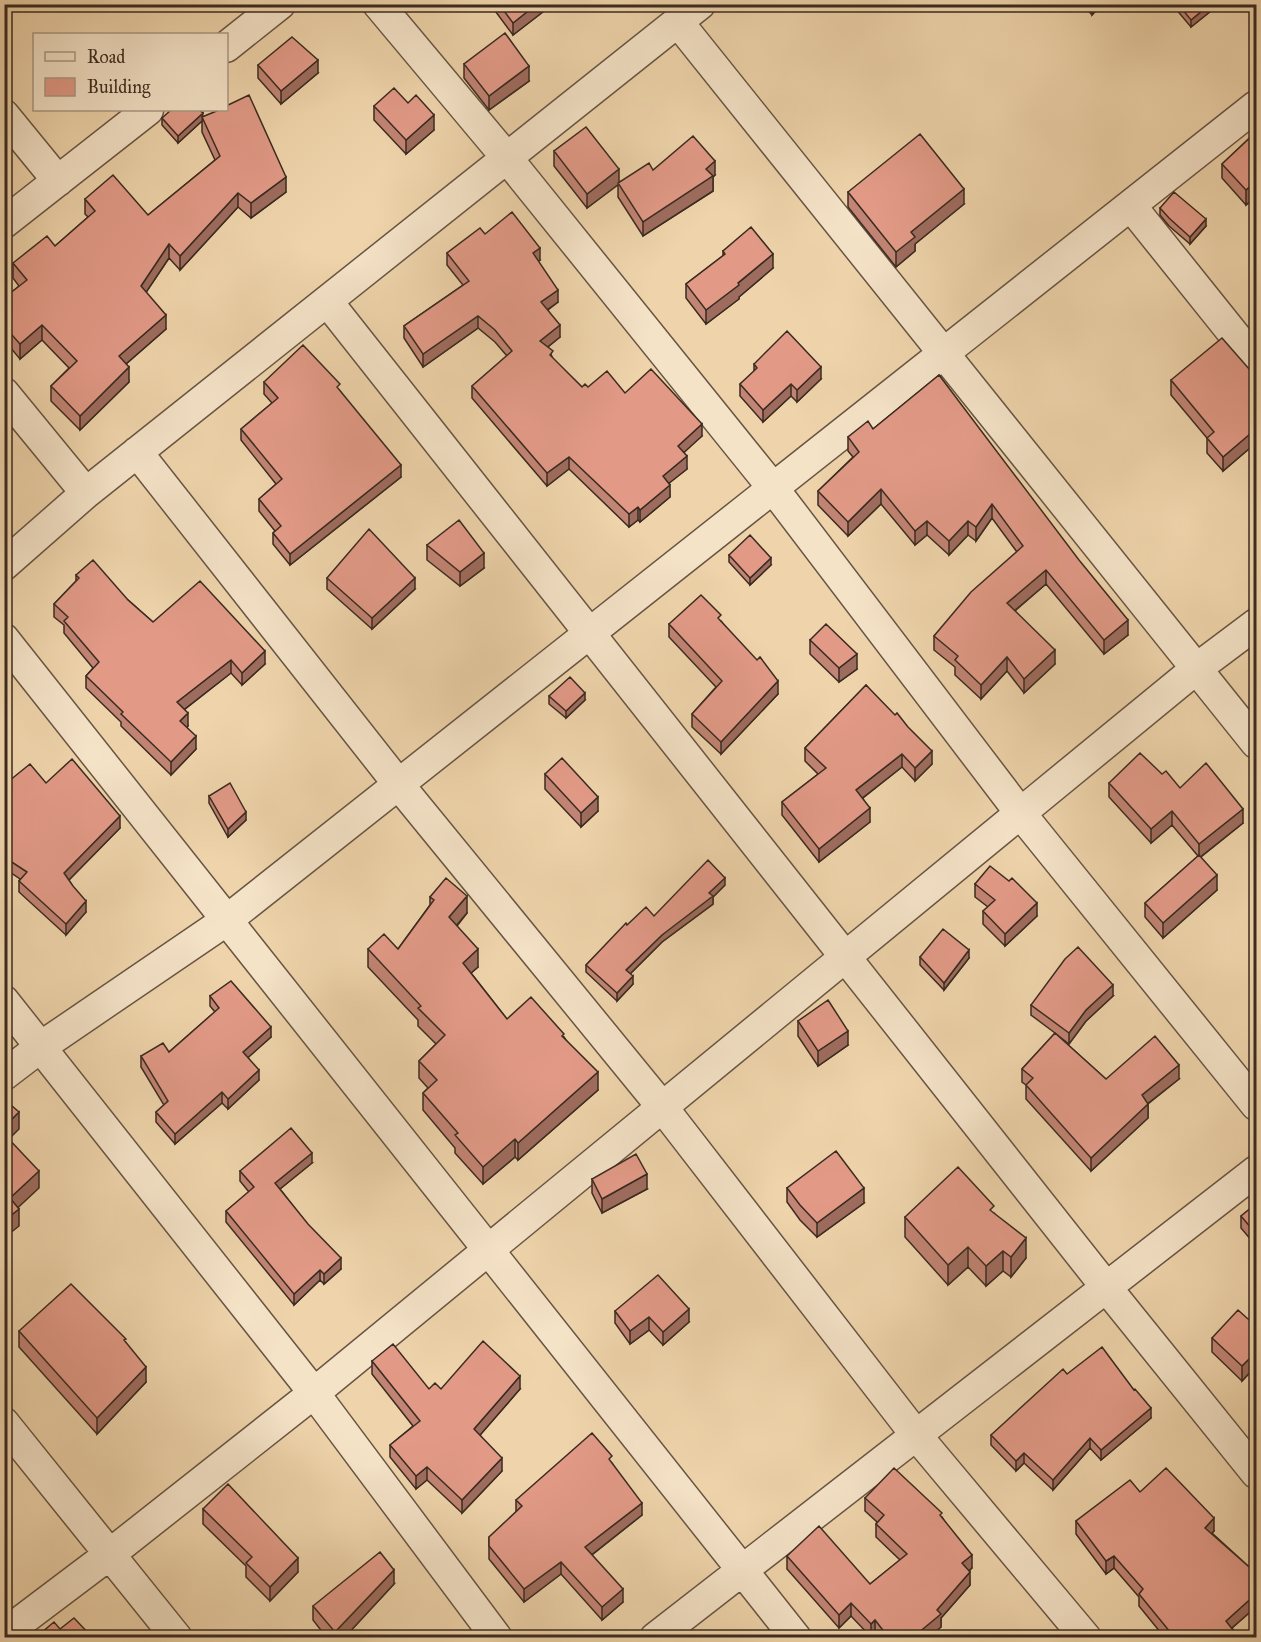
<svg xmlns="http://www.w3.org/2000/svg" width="1261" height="1642" font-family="'IM FELL Great Primer',serif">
<rect width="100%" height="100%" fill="#efd4ab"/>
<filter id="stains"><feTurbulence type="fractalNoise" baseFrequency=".00333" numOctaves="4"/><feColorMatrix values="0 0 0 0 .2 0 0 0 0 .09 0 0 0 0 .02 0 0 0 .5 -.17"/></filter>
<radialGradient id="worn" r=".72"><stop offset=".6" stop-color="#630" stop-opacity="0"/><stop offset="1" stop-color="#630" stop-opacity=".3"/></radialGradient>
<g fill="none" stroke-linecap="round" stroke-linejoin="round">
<g stroke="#675543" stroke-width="33">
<path id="street" d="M378,4L507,158L773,488L1021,814L1256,1105
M678,22L1256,743
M226,47L280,4
M4,115L58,181
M1131,206L1256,362
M4,223L148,110
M327,301L1106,1287L1256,1473
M4,393L86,493
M137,452L399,785L663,1108L916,1435L1086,1638
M4,565L86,493L700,4
M4,639L796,1638
M4,1001L314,1393L497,1638
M4,1075L42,1046L227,920L1256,106
M4,1423L177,1638
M4,1634L110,1554L314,1393L1196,669L1256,624
M655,1638L1256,1171"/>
</g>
<use href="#street" stroke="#f5e3c8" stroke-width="30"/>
</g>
<path fill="#c28474" stroke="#3a2b20" stroke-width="1.5" d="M490,4H548V8L513,35Z
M1082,4H1102L1092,15Z
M1175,4H1211V11L1191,27L1175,8Z
M464,64L529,81L489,110L464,78Z
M258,65L318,73L281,104L258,78Z
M408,103L434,130L406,154L374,120V106Z
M203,117L286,192L251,218L238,207L180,270L169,258L146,292L166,329L126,364L129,382L80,430L51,401V386L69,368L42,340L20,359L4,340V298L19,286L13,278V263L55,246L88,217L85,214V199L148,215L215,160L202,132V121L178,143L162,125V118Z
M1257,131V195L1246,205L1222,178V164Z
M554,151L619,182L653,170L715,175L713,177V191L643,236L618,197V184L587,208L554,166Z
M848,192L964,204L915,244V251L896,267L848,207Z
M1160,208L1206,226L1190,244L1169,226L1160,215Z
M485,234L540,260L538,261L558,302L548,310L560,337L548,347L553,359L582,387H588L625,393L702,436L683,452L687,469L669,483L670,497L640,522L638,520L629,527L569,469L547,486L472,398V386L507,356L495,342L478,328L423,367L404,338V326L463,285L447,265V253Z
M723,251L773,268L739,297V299L706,324L686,298V284L723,256Z
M754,364L821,379L797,402L791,396L763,422L740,396V384L754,372Z
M939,375L1128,635L1104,654L1046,584L1015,611L1055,664L1024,693L1007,671L981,699L955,675V667L934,650V636L1017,552L992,518L976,541L968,535L949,555L927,535L915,545L881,504L848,536L818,505V491L853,457L848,451V437L873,429Z
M1257,378V442L1223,471L1207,453V438L1171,395V380Z
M264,382L340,391L401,477L290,565L273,544V533L275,531L259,511V499L276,484L241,440V429L272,403L264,394Z
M427,545L484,568L460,586L427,560Z
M729,555L771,565L750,585L729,562Z
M76,575L128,600L153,622L265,664L242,685L231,673L184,710L188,726L187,727L196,749L171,775L121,726V722L86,688V676L93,668L64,633V625L54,617V604L76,581Z
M327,578L415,589L372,629L327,589Z
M721,621L778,694L721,754L692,727V714L716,687L669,637V624Z
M810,640L857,669L839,682L810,654Z
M866,685L932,764L915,781L902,767L863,798L870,822L819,862L782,815V802L818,774L805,761V748Z
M549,696L585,700L566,718L549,704Z
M545,774L598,811L581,827L545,789Z
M1162,774L1180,788L1243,823L1201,857L1217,890L1163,938L1145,917V903L1198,856L1172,825L1151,843L1109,797V783Z
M46,783L120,828L69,880L86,912L66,935L19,892V881L20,879L4,868V785Z
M209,796L246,820L228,837L209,803Z
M975,884L1037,916L1005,946L983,924V911L988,907L975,897Z
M725,885L713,897V904L662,942L630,974L633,984L617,1001L586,972V965L627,925L654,916Z
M430,897L467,913L457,926L478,967L471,973L507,1019L564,1037L598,1090L518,1160L515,1157L483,1184L455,1153V1148L423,1110V1093L428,1088L419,1078V1061L436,1044L418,1026V1020L368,967V949H398L430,905Z
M920,957L969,958L944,990L920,965Z
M210,996L271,1037L248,1057L259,1080L228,1109L222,1103L175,1144L156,1122V1112L164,1105L141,1067V1056L169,1052L215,1012L210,1006Z
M1113,996L1086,1021L1069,1044L1055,1033L1106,1079H1179L1148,1104V1118L1091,1171L1026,1099V1085L1022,1082V1069L1055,1033L1031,1015V1005Z
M798,1021L848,1045L818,1066L798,1036Z
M312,1163L280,1189L341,1269L324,1284L320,1280L294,1305L226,1222V1211L249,1192L240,1181V1171Z
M592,1179L647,1189L602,1213L592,1193Z
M787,1188L864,1203L817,1237L800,1220L787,1202Z
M1257,1203V1247L1241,1228V1216Z
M994,1213L1026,1258L1011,1277L1003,1271L986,1286L968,1267L948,1285L905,1237V1217Z
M615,1311L689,1322L663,1345L649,1330L630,1344L615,1323Z
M1257,1327V1365L1242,1381L1212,1352V1338Z
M19,1331L126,1343L146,1382L97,1434L19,1347Z
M372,1361L429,1389H520L480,1435L502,1471L462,1513L427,1480L416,1489L390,1457V1445L413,1426L372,1374Z
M1067,1374L1151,1418L1101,1460L1090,1448L1053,1490L1024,1463L1016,1471L991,1445V1435Z
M612,1463L642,1515L592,1555L623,1602L602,1620L561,1574L524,1602L489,1559V1537L516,1513V1500Z
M1140,1492L1214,1531L1212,1533L1257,1574V1606L1232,1628L1233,1638H1165L1139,1606V1597L1114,1568L1106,1574L1076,1534V1521Z
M865,1498L942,1517L972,1568L969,1571L970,1585L941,1618V1627L928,1638H879L875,1633L871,1637L851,1616L839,1628L787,1569V1556L870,1584L900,1560L876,1537V1524L877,1522L865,1511Z
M203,1509L298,1572L270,1601L246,1577V1566L203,1524Z
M394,1584L344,1638H327L313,1620V1606Z"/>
<path fill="#9e6c5e" stroke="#3a2b20" stroke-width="1.5" d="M537,4H548V8L513,35V23Z
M1092,4H1102L1092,15Z
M1211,4V11L1191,27V20Z
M318,60V73L281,104V91Z
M529,66V81L489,110V96Z
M203,113L202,121L178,143V136Z
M434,115V130L406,154V140Z
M715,161V175L713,177V191L643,236V222Z
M619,169V184L587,208V194Z
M286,177V192L251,218V203Z
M1257,180V195L1246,205V190Z
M964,189V204L915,244V251L896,267V252L911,232Z
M238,193V207L180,270V256Z
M1206,219V226L1190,244V237Z
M169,244V258L141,300V286Z
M540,248V260L533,265V253Z
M773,254V268L739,297V299L706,324V310Z
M558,290V302L541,314V302Z
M166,315V329L119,370V356Z
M478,316V328L423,367V354Z
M42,325V340L20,359V344Z
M560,325V337L540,353V341Z
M129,367V382L80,430V416Z
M821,367V379L797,402V390Z
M791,384V396L763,422V410Z
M702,424V436L678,458V446Z
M1257,428V442L1223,471V457Z
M687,456V469L663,488V476Z
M569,457V469L547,486V473Z
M401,465V477L290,565V554Z
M670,485V497L640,522V510Z
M881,489V504L848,536V522Z
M992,504V518L976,541V527Z
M638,507V520L629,527V514Z
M927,521V535L915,545V531Z
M968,521V535L949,555V541Z
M484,553V568L460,586V572Z
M771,558V565L750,585V578Z
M1046,570V584L1007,617V603Z
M415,578V589L372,629V618Z
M1128,620V635L1104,654V640Z
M1055,650V664L1024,693V679Z
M265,651V664L242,685V673Z
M857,654V669L839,682V668Z
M1007,657V671L981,699V685Z
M231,660V673L177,715V702Z
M778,681V694L721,754V742Z
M585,693V700L566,718V711Z
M188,713V726L180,733V721Z
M196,736V749L171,775V762Z
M932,751V764L915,781V768Z
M902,754V767L856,803V790Z
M598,797V811L581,827V813Z
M870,808V822L819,862V849Z
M1243,809V823L1199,858V844Z
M1172,811V825L1151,843V829Z
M246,812V820L228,837V829Z
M120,816V828L64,885V873Z
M1217,875V890L1163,938V923Z
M725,878V885L713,897V904L662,942L626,978V970L662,935Z
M467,896V913L449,934V917Z
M86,901V912L66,935V924Z
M1037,903V916L1005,946V934Z
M478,949V967L463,980V963Z
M969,950V958L944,990V983Z
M633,976V984L617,1001V993Z
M1113,985V996L1086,1021L1069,1044V1033L1086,1010Z
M271,1027V1037L243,1062V1052Z
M848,1031V1045L818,1066V1051Z
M1179,1065V1079L1142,1108V1095Z
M259,1070V1080L228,1109V1099Z
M598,1072V1090L518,1160V1143Z
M222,1092V1103L175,1144V1134Z
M1148,1104V1118L1091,1171V1158Z
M19,1112V1129L4,1144V1127Z
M515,1139V1157L483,1184V1167Z
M312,1153V1163L275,1193V1183Z
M39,1171V1188L10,1215V1198Z
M647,1174V1189L602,1213V1199Z
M864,1188V1203L817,1237V1223Z
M19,1209V1226L4,1238V1221Z
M1026,1238V1258L1011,1277V1257Z
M968,1247V1267L948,1285V1265Z
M1003,1251V1271L986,1286V1266Z
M341,1258V1269L324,1284V1274Z
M320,1270V1280L294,1305V1294Z
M689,1309V1322L663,1345V1332Z
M649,1317V1330L630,1344V1331Z
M1257,1351V1365L1242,1381V1366Z
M146,1367V1382L97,1434V1418Z
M520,1376V1389L474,1442V1429Z
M1151,1408V1418L1101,1460V1450Z
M1090,1438V1448L1053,1490V1480Z
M1024,1453V1463L1016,1471V1461Z
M502,1458V1471L462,1513V1500Z
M427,1467V1480L416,1489V1476Z
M642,1503V1515L585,1560V1547Z
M1214,1518V1531L1205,1540V1528Z
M972,1555V1568L962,1576V1563Z
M1114,1556V1568L1106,1574V1561Z
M298,1558V1572L270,1601V1587Z
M561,1562V1574L524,1602V1589Z
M394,1570V1584L344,1638H335V1632Z
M970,1572V1585L941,1618V1627L928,1638H912Z
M623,1589V1602L602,1620V1607Z
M1257,1593V1606L1226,1633V1621Z
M851,1603V1616L839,1628V1615Z
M875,1620V1633L871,1637V1624Z
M1233,1630V1638H1224Z"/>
<path fill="#e29a87" stroke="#3a2b20" stroke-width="1.5" d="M499,4H537L513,23Z
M1178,4H1210L1191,20Z
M505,33L529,66L489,96L464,64Z
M292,37L318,60L281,91L258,65Z
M394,88L408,103L416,95L434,115L406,140L374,106Z
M249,95L286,177L251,203L238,193L180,256L169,244L141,286L166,315L119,356L129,367L80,416L51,386L77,361L42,325L20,344L4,326V298L27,280L13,263L47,236L55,246L95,211L85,199L113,175L148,215L220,156L202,117L219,110H226V106Z
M171,110H199L203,113L178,136L162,118Z
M586,127L619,169L587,194L554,151Z
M1257,131V180L1246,190L1222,164Z
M920,134L964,189L911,232L915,237L896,252L848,192Z
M693,136L715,161L706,169L713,176L643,222L618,183L649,163L653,170Z
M1174,192L1206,219L1190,237L1169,218L1160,208Z
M512,212L540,248L533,253L558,290L541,302L560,325L540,341L553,351L550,355L582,387L585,384L588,387L607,371L625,393L651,369L702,424L678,446L687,456L663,476L670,485L640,510L638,507L629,514L569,457L547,473L472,386L512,351L495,330L478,316L423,354L404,326L469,281L447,253L480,228L485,234Z
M751,227L773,254L738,283L739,285L706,310L686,284L725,254L723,251Z
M787,331L821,367L797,390L791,384L763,410L740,384L757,368L754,364Z
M1222,338L1257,378V428L1223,457L1207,438L1214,432L1171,380Z
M303,345L340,384L337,387L401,465L290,554L273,533L281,526L259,499L282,479L241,429L278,398L264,382Z
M939,375L1079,560L1128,620L1104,640L1046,570L1007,603L1055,650L1024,679L1007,657L981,685L955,660L958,656L934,636L971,592L1023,546L992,504L976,527L968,521L949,541L927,521L915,531L881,489L848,522L818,491L859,452L848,437L868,421L873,429Z
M459,520L484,553L460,572L427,545Z
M369,529L415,578L372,618L327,578Z
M750,535L771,558L750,578L729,555Z
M93,560L128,600L153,622L200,581L265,651L242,673L231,660L177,702L188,713L180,721L196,736L171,762L121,714L123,712L86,676L99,662L64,621L68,617L54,604L79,578L76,575Z
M701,595L721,615L718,618L757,660L760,657L778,681L721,742L692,714L722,681L669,624Z
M826,624L857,654L839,668L810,640Z
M570,677L585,693L566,711L549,696Z
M866,685L895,715L897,713L908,727L932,751L915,768L902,754L856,790L870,808L819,849L782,802L826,768L805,748Z
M1140,753L1162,774L1166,771L1180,788L1206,763L1243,809L1199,844L1172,811L1151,829L1109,783Z
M562,758L598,797L581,813L545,774Z
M72,759L120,816L64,873L73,886L86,901L66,924L19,881L27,872L4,857V785L30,764L46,783Z
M230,783L246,812L228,829L209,796Z
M1199,855L1217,875L1163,923L1145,903Z
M708,860L725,878L709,893L713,896L662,935L626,970L633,976L617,993L586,965L626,923L627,925L646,907L654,916Z
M990,866L1009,881L1012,878L1037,903L1005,934L983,911L995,900L975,884Z
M446,878L467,896L449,917L478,949L463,963L507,1019L531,997L564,1034L562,1036L598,1072L518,1143L515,1139L483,1167L455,1135L458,1133L423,1093L437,1080L419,1061L445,1035L418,1008L421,1006L368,949L384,934L398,949L434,900L430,897Z
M943,929L969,950L944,983L920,957Z
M1078,947L1113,985L1086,1010L1069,1033L1031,1005L1065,959Z
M231,981L271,1027L243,1052L259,1070L228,1099L222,1092L175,1134L156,1112L168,1101L141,1056L163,1043L169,1052L219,1008L210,996Z
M828,1000L848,1031L818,1051L798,1021Z
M1055,1033L1106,1079L1155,1036L1179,1065L1142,1095L1148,1104L1091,1158L1026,1085L1033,1078L1022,1069Z
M4,1099L19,1112L4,1127Z
M291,1128L312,1153L275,1183L308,1224L341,1258L324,1274L320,1270L294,1294L226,1211L254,1187L240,1171Z
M4,1134L39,1171L10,1198L19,1209L4,1221Z
M836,1151L864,1188L817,1223L800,1205L787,1188Z
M636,1154L647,1174L602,1199L592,1179Z
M958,1167L994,1206L990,1210L1026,1238L1011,1257L1003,1251L986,1266L968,1247L948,1265L905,1217Z
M1257,1203V1235L1241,1216Z
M658,1275L689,1309L663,1332L649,1317L630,1331L615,1311Z
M71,1284L126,1339L124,1340L146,1367L97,1418L19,1331Z
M1238,1310L1257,1327V1351L1242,1366L1212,1338Z
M483,1341L520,1376L474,1429L502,1458L462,1500L427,1467L416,1476L390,1445L420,1421L372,1361L393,1344L429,1389L435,1383L441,1389Z
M1102,1347L1134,1390L1135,1389L1151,1408L1101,1450L1090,1438L1053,1480L1024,1453L1016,1461L991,1435L1063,1369L1067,1374Z
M592,1433L612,1456L609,1459L642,1503L585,1547L623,1589L602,1607L561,1562L524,1589L489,1546V1537L522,1506L516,1500Z
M894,1468L942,1513L940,1515L972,1555L962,1563L970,1572L937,1610L941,1614L912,1638H889L875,1620L871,1624L851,1603L839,1615L787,1556L819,1526L870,1584L907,1554L876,1524L884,1515L865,1498Z
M1166,1468L1214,1518L1205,1528L1257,1574V1593L1226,1621L1233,1630L1224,1638H1175L1139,1594L1143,1589L1114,1556L1106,1561L1076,1521L1130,1480L1140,1492Z
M228,1484L298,1558L270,1587L246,1563L252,1557L203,1509Z
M380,1552L394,1570L335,1632L313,1606Z
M74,1618L93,1638H35L54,1622L60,1629Z"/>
<rect width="1261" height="1642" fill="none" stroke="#efd4ab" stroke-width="24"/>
<rect x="6" y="6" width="1249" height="1630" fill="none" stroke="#3a2b20" stroke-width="3"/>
<rect x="12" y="12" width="1237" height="1618" fill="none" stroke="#3a2b20" stroke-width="1.5"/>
<rect x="33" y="33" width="195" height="78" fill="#f5e3c8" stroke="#aa9985" stroke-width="1.5"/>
<rect x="45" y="52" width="30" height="9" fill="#f5e3c8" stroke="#aa9985" stroke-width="1.5"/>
<text x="87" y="63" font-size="18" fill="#3a2b20">Road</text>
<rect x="45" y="78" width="30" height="18" fill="#e29a87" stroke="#aa9985" stroke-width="1.5"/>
<text x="87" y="93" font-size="18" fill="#3a2b20">Building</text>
<rect width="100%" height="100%" filter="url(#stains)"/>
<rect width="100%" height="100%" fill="url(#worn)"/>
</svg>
